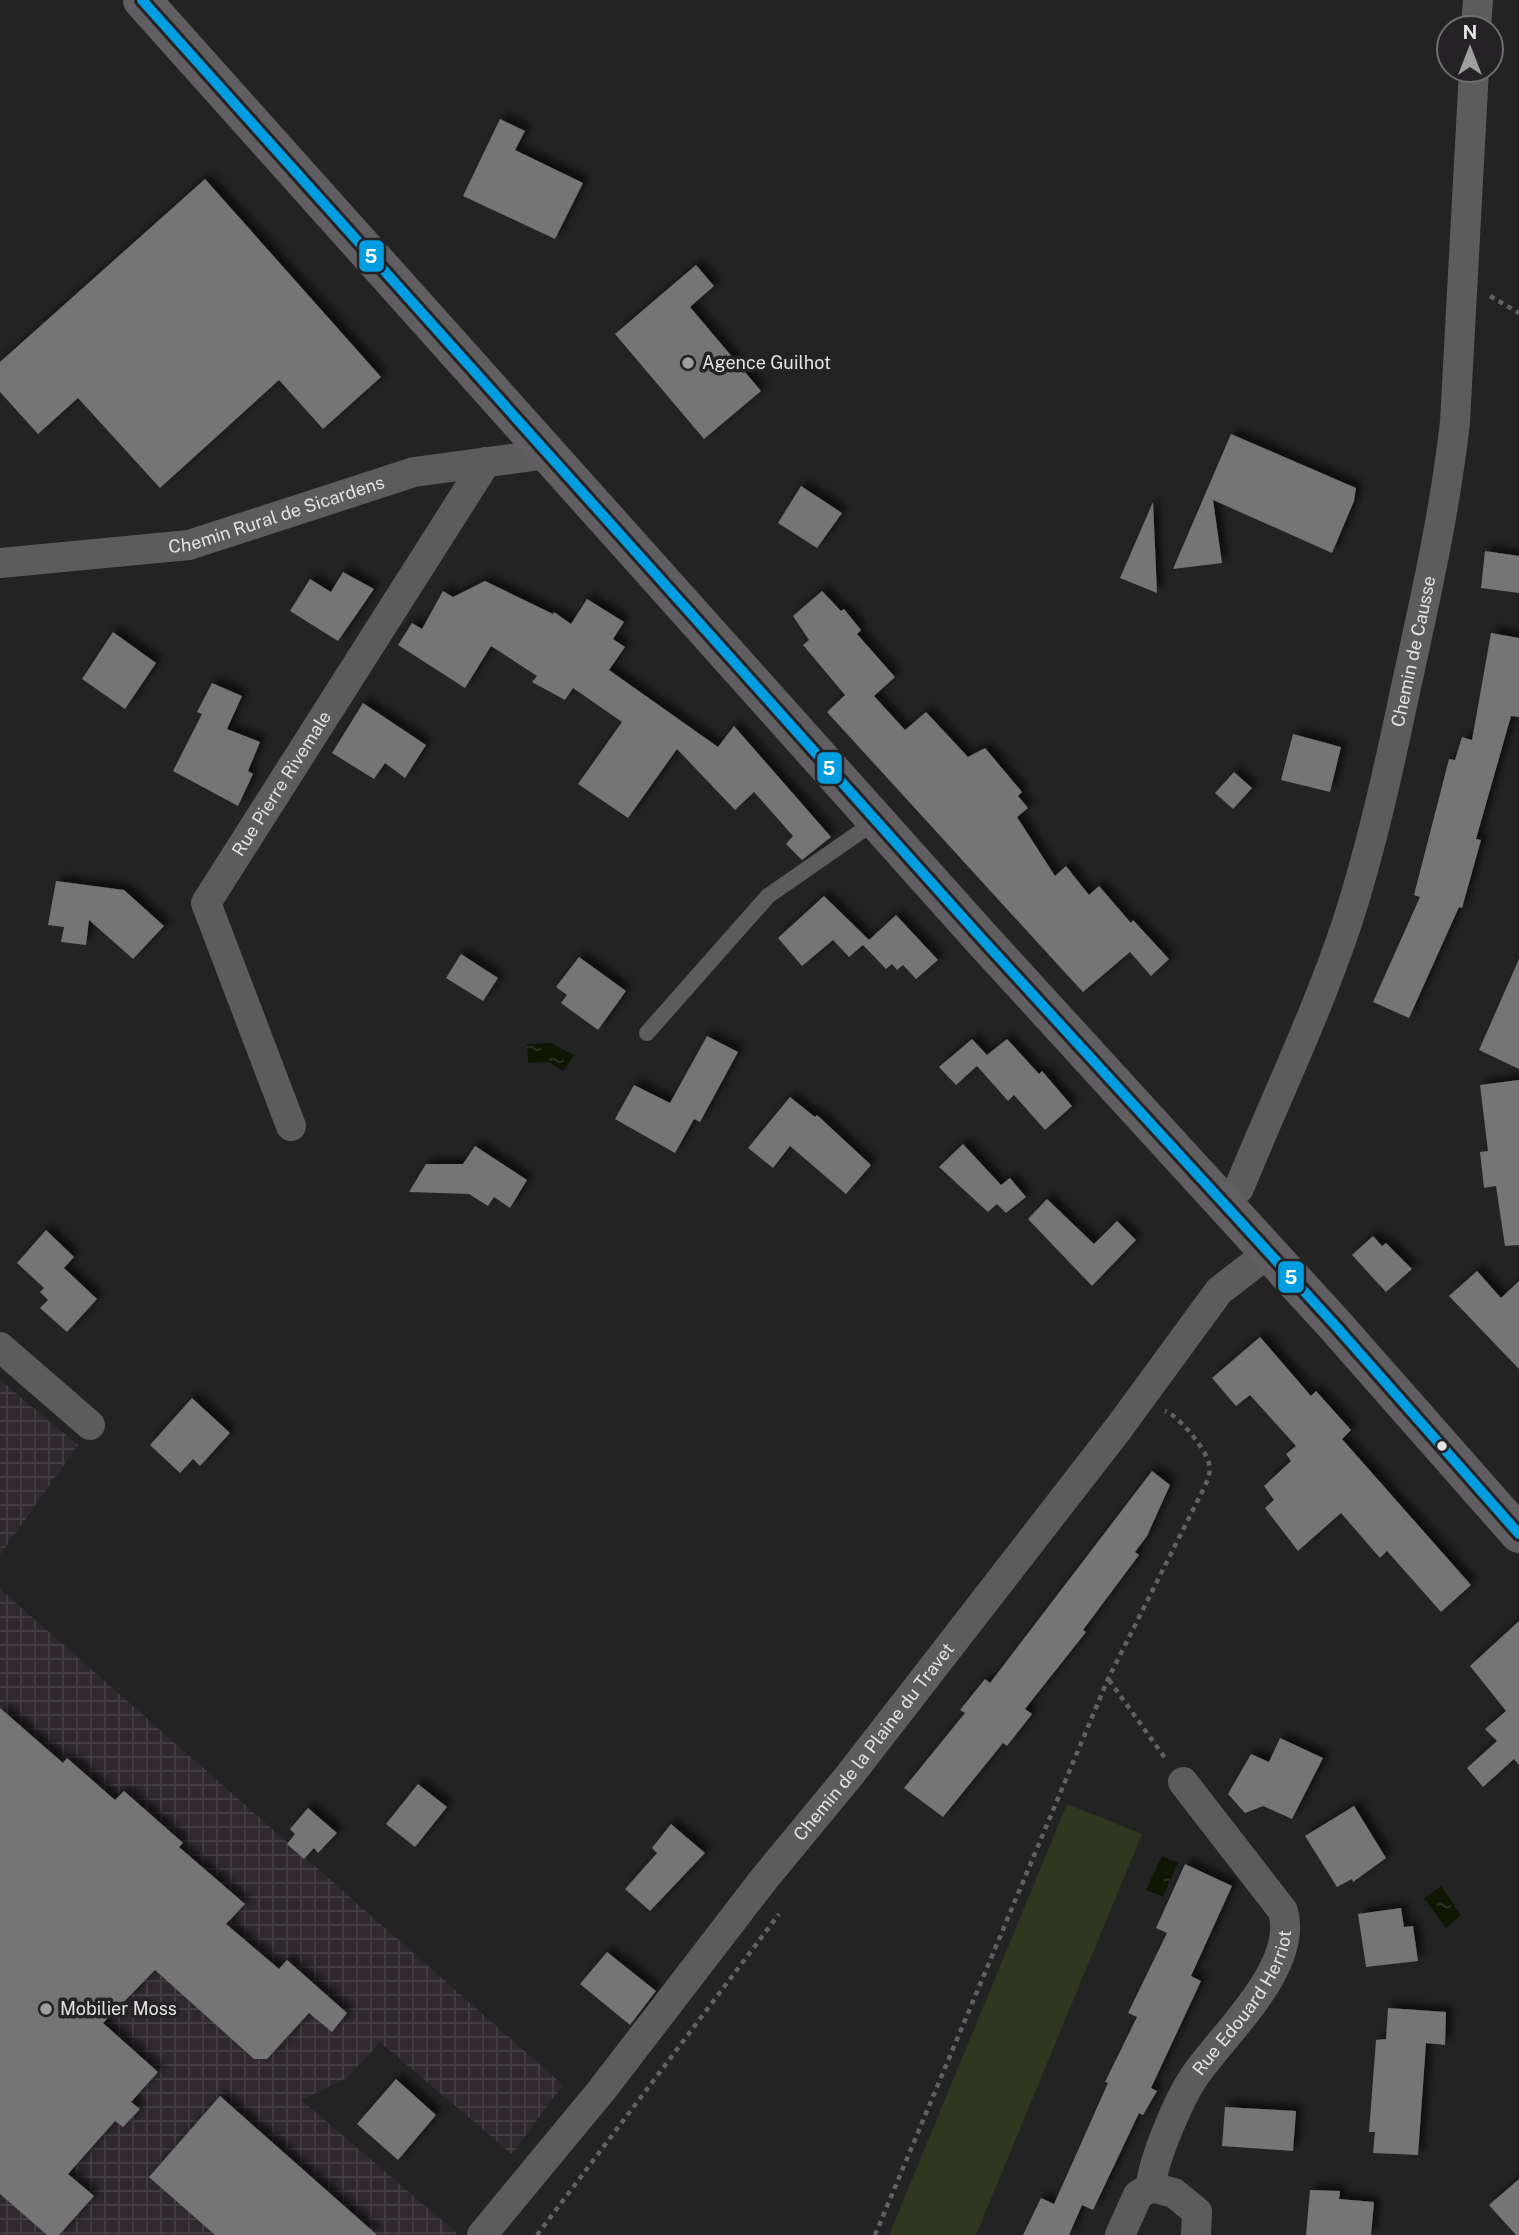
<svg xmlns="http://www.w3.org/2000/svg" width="1519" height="2235" font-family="'Public Sans',sans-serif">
<defs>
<pattern id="industrial-grid" width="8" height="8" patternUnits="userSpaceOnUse" patternTransform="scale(1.75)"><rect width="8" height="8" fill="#2f292f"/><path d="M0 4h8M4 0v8" fill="none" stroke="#433e43"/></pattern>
<pattern id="water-ripples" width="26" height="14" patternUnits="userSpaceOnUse" patternTransform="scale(1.75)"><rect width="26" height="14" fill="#0f1603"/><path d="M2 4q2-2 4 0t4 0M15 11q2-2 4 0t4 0" fill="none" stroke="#323828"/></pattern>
<filter id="shadow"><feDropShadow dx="6" dy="-6" stdDeviation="3.5" flood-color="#0009"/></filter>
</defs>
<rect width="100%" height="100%" fill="#232323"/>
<path fill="url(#industrial-grid)" d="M0,1380L78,1445L0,1555Z
M0,1589L563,2085L512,2154L380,2042L347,2078L301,2100L457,2233L455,2235H0Z"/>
<path fill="#30371f" d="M1067,1804L1142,1834L976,2235H889Z"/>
<path fill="url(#water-ripples)" d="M551,1043L574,1055L563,1071L549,1062L528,1063L527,1044Z
M1162,1856L1178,1863L1163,1897L1146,1890Z
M1441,1886L1461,1915L1446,1928L1424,1898Z"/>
<path fill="#747474" filter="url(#shadow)" d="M500,119L525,131L515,150L583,183L555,239L463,196Z
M205,179L381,377L323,429L279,380L160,488L78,398L38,434L0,392V362Z
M696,265L714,286L690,307L761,391L704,439L615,334Z
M1231,434L1356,488L1354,501L1332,553L1213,500L1222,563L1173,569Z
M801,486L842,513L817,548L778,523Z
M1153,502L1157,593L1120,578Z
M1485,551L1519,556V593L1481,588Z
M343,572L374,589L338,641L290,611L310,579L331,592Z
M485,581L553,614L554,612L571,624L587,599L624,622L613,639L625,647L609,670L718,747L734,726L831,837L802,860L786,844L793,836L754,792L735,810L677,749L628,818L578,784L622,722L573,688L565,700L532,682L537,676L491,646L465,688L398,645L412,623L422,629L443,591L453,597Z
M822,591L841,611L844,609L861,630L857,634L895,677L874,696L905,730L926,712L968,757L985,748L1022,792L1018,796L1028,808L1017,817L1055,876L1066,866L1089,895L1099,886L1131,923L1133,920L1169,959L1151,976L1130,952L1083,992L1070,978L827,712L845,695L803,645L809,640L793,616Z
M113,632L156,663L125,709L82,679Z
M1491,633L1519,638V717L1511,716L1476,839L1481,840L1462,908L1459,907L1409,1018L1373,1002L1420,897L1414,895L1449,759L1455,760L1462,737L1472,740Z
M212,683L242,696L227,729L260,742L248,771L253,774L238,806L173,771L202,714L197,712Z
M363,703L426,745L405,778L385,763L374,779L332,753Z
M1293,734L1341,747L1330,792L1281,780Z
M1234,772L1252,788L1233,809L1215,793Z
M56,881L124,890L164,926L133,959L89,920L86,945L61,942L64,927L48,925Z
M824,896L869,940L896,915L938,960L916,979L903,965L897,970L892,964L886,969L863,945L849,957L833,940L802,966L778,938Z
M461,954L498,978L483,1001L446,978Z
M579,957L626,991L598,1030L561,1003L567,995L556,987Z
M1519,959V1069L1479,1050Z
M707,1036L738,1052L700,1122L694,1119L675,1153L615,1119L634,1085L670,1103Z
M972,1039L987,1055L1007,1039L1039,1074L1042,1071L1072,1106L1045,1130L1014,1095L1008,1101L977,1066L956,1085L939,1067Z
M1519,1080V1245L1505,1246L1496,1186L1484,1188L1480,1152L1488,1151L1480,1085Z
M790,1097L815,1117L817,1115L871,1165L846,1194L790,1146L773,1168L748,1148Z
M963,1144L1001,1185L1010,1178L1026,1197L1006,1213L997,1204L988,1212L939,1167Z
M475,1146L527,1180L510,1208L494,1197L488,1206L469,1194L409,1192L426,1164H463Z
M1047,1199L1094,1244L1117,1221L1136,1240L1092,1286L1028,1219Z
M46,1230L74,1257L64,1268L97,1299L67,1332L40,1308L48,1300L40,1292L44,1288L17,1263Z
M1373,1236L1382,1246L1386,1243L1412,1269L1386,1292L1352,1255Z
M1477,1271L1501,1298L1519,1281V1369L1449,1296Z
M1260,1337L1311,1396L1316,1391L1351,1430L1342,1439L1471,1585L1441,1612L1387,1551L1380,1558L1341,1513L1298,1551L1265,1508L1274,1500L1264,1486L1291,1461L1286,1454L1296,1446L1250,1395L1236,1406L1212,1378Z
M192,1398L230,1433L200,1466L193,1459L180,1473L150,1445Z
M1152,1471L1170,1485L1147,1536L1135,1552L1139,1555L1083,1630L1086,1632L1025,1709L1032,1714L1007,1746L1003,1743L943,1817L904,1788L965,1713L960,1710L985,1679L990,1683Z
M1519,1621V1765L1514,1759L1483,1787L1467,1768L1497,1741L1485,1729L1506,1711L1470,1666Z
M0,1708L63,1763L67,1758L115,1800L124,1791L183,1843L179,1847L245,1904L226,1924L279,1969L287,1960L347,2013L332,2032L309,2013L267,2059H254L155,1970L103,2023L158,2072L131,2102L140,2109L123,2127L115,2121L68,2174L94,2196L59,2235H47L0,2194Z
M1280,1738L1323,1758L1292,1819L1263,1806L1245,1813L1228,1794L1251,1754L1269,1762Z
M418,1784L447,1807L415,1847L386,1824Z
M1354,1806L1386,1858L1353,1882L1352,1879L1337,1887L1305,1836Z
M308,1808L337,1833L318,1853L314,1848L304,1859L287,1844L295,1834L290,1829Z
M671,1824L705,1853L650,1911L625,1889L657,1853L652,1848Z
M1185,1864L1232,1886L1191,1976L1201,1981L1151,2088L1157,2091L1143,2115L1139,2113L1093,2210L1082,2205L1069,2235H1023L1041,2198L1054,2204L1108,2083L1105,2082L1137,2017L1128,2013L1167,1933L1156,1928Z
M1401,1908L1404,1927L1413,1926L1418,1961L1366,1967L1358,1914Z
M607,1952L656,1991L630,2025L580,1984Z
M1388,2008L1446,2012L1445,2045L1426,2043L1418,2155L1373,2153L1375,2132H1369L1376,2040L1386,2039Z
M396,2079L436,2115L398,2160L357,2124Z
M220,2096L377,2235H215L149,2177Z
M1225,2107L1296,2111L1293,2151L1222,2146Z
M1519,2179V2235H1516L1489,2205Z
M1310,2190L1340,2191L1339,2199L1374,2202L1371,2235H1306Z"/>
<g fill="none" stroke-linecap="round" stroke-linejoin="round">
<path stroke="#626162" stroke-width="4.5" stroke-dasharray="5 5" stroke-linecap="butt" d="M1490,296L1519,313
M1109,1680L1165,1758
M537,2235L779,1914
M875,2235L1108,1679L1205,1486C1208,1479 1211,1472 1209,1464C1207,1450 1178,1415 1165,1411"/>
<path stroke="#5d5c5d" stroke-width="16" d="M647,1033L768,896L876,821"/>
<g stroke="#5d5c5d" stroke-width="30">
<path d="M1476,28L1478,0"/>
<path id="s1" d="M0,563L189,545L414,472L548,454"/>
<path id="s2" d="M291,1126L206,903L486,462"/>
<path id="s3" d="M1223,1203L1239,1188C1275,1100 1317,1013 1347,923C1372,846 1389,767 1406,687C1425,600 1445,512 1455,422L1474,70"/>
<path d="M0,1347L90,1425"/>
<path d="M1151,2187L1174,2193L1197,2212L1196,2235"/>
<path id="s4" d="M482,2235L601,2091L764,1879L849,1776L1118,1429L1219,1291L1268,1253"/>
<path id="s5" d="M1120,2235L1138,2195L1151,2187C1152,2162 1179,2099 1194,2077C1222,2035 1299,1968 1283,1911L1183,1782"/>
</g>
<path stroke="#615e61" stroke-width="38" d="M142,0L982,939L1334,1324L1519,1534"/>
<g stroke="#242224" stroke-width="16">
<path id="bus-1" d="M142,0L982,939L1334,1324L1519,1534"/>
</g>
<use href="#bus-1" stroke="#009ee0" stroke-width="10"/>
</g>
<g fill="#a09fa0" stroke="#242224" stroke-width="2.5">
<circle cx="688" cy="363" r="7"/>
<circle cx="46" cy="2009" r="7"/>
</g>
<circle fill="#e3e2e3" stroke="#242224" stroke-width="2.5" cx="1442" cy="1446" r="6"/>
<g text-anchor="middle" stroke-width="7" stroke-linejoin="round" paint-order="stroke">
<g font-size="18" fill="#e3e2e3" stroke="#242224" text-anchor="start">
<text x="702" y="369">Agence Guilhot</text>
<text x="60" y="2015">Mobilier Moss</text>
</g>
<g font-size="18" fill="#e3e2e3" stroke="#242224">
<text dy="6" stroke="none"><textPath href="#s1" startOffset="282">Chemin Rural de Sicardens</textPath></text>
<text dy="6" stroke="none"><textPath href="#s3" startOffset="588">Chemin de Causse</textPath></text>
<text dy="6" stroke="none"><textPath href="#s2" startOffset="380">Rue Pierre Rivemale</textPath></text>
<text dy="6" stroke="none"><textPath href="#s4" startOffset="630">Chemin de la Plaine du Travet</textPath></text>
<text dy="6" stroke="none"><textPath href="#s5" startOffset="268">Rue Edouard Herriot</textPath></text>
</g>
</g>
<g stroke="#242224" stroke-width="2.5">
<rect x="358" y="239" width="27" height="34" rx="7" fill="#009ee0"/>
<rect x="816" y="751" width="27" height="34" rx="7" fill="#009ee0"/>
<rect x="1277" y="1260" width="28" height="34" rx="7" fill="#009ee0"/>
</g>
<g font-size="19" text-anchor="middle" font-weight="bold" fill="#fff">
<text x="371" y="263">5</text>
<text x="829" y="775">5</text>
<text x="1291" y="1284">5</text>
</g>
<g transform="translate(1470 49)"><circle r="33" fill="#242224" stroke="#706f70" stroke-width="2"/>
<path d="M0-5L12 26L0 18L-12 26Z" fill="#a09fa0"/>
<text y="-10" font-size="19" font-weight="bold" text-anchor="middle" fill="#e3e2e3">N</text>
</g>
</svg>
